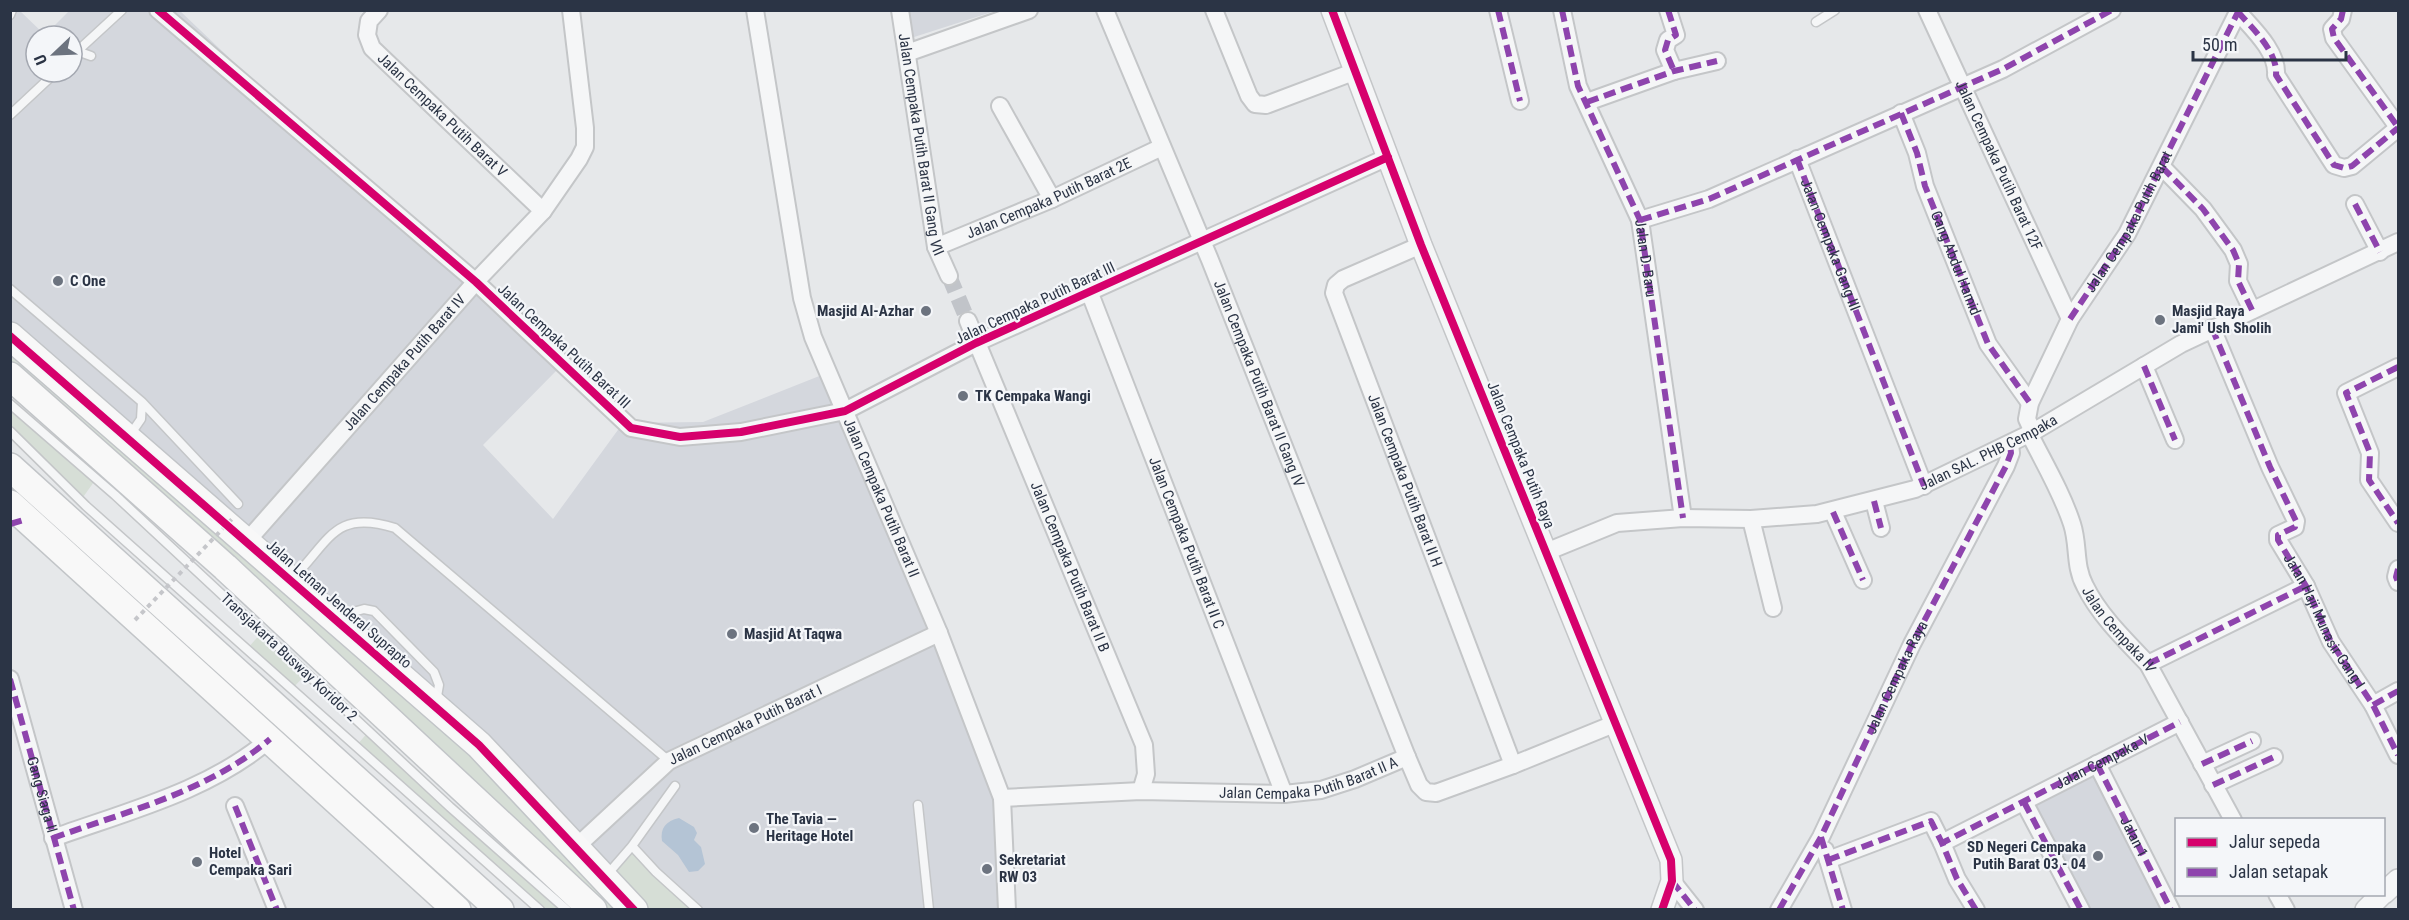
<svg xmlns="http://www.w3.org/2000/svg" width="2409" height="920" font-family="'Roboto Condensed',sans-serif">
<rect width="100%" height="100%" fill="#e6e8ea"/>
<path fill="#d4d7dd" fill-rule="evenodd" d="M179,10L557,370L483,445L553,519L623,423L703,422L832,371L1007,798L1014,909H634L11,336V11H20L45,35L69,11ZM36,36H72V72H36Z
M907,10L995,11L911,38Z
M2097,764L2171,909H2080L2024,802Z"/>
<path fill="#d6ded6" d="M11,336L214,515L603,879L632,846L698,909H592L11,376Z
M10,404L96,479L81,500L11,431Z
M262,632L307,673L293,688L248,648Z
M369,731L567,909H536L357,745Z"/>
<path fill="#b4c4d5" d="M679,818L694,827L697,833L694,840L701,847L705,864L698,871L689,872L678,855L662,841C660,828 666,821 679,818Z"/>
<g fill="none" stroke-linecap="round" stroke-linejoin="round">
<path stroke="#c1c4c9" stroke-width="16" stroke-dasharray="16 8" stroke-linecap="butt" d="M949,276L968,321"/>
<g stroke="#c4c6c8" stroke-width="11">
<path id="service" d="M10,15L12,10
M1816,22L1835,10
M77,51L91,56
M72,56L122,10
M10,115L56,72
M10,289L142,402L141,419L130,435
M142,402L238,504
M10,404L115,495L450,807L567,910
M10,431L86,506L540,910
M293,578C330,541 334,509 395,528L669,761
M339,616L364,609L374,611L434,672L439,685L436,702
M918,805L929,910
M632,846L656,872L698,910
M606,876L632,846L675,786"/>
</g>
<g stroke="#c4c6c8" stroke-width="20">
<g id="minor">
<path d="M158,10L476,282L631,428L680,437L741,432L845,411L976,343L1388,157"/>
<path id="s1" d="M379,10L369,21L367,35L372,48L543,211"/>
<path id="s2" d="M755,10L802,298L813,337L939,633L1002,798L1007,910"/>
<path id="s3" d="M900,10L936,247L949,276"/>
<path id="s4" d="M1105,10L1210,260L1407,757"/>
<path d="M1214,10L1249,96L1255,104L1266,105L1356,71"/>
<path d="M1498,10L1520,101"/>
<path id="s5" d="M1562,10L1578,86L1640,220L1683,518"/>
<path d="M1668,10L1676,35L1668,40L1665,50L1674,71"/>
<path id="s6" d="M1927,10L2070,319"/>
<path d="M2343,10L2341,19L2332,29L2334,38L2398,127"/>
<path d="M2238,12C2253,29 2278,52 2276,75L2334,165L2344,168L2352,166L2398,128"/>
<path d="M907,53L1029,10"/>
<path d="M1587,102L1674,71L1717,61"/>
<path d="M1000,106L1052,199"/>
<path id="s7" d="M1901,113L1917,153L1925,186L1988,344L2030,403"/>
<path d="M1797,159L1924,486"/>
<path d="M2162,167L2203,209L2233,250L2239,264L2238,281L2252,310"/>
<path d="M2355,204L2380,252"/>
<path d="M1640,220L1709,199L2003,69L2112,10"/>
<path id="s8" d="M1421,245L1343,279L1336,285L1334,293L1513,765"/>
<path id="s9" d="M936,247L1052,199L1162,147"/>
<path id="s10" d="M1089,291L1284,794"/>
<path id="s11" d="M968,321L1144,745L1146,774L1141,791"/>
<path d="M2212,328L2270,467L2296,521L2295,527L2278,535V540L2306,586L2331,642L2373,705L2398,755"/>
<path d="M2144,366L2175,440"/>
<path d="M2398,367L2346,393L2370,453L2369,480L2398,523"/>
<path d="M2033,432L2027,419L2030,403L2070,319L2127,234L2239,10"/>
<path id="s12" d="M2029,433C2044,463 2062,493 2072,524C2079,545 2074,566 2085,586C2099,615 2126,641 2148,664L2233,820"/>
<path d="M1874,501L1881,528"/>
<path d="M1833,512L1863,580"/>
<path d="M1751,519L1773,608"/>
<path id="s13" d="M247,541L480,277L543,211L579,159L585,147V128L571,10"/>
<path id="s14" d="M1546,552L1617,523L1683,518L1751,519L1817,514L1915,489L2033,432L2181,344L2398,242"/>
<path d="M2398,569L2396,577L2398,582"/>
<path d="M2148,664L2306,586"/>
<path d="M10,679L74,910"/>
<path d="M2373,705L2398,691"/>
<path d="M2097,764L2171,910"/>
<path d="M2202,764L2252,741"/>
<path d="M2213,785L2274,757"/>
<path id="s15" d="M1002,798L1141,791L1284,794L1321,790L1355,779L1407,757L1419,785L1426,792L1436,793L1513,765L1614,724"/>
<path d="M2024,802L2081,910"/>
<path d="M235,806L277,910"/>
<path d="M53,838C128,811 209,791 270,739"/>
<path id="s16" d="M574,849L669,761L939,633"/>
<path d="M1825,850L1843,910"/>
<path d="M1828,860L1931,821L1942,843"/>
<path d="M1672,881L1695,910"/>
<path d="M2277,894L2286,910"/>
<path id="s17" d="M1779,910L1821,837L1912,644L2006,466L2011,453L2010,444"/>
<path id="s18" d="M1976,910L1957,879L1942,843L2180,722"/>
</g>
</g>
<g stroke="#c4c6c8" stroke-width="24">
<path id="tertiary" d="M1332,10L1421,245L1671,860L1672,881L1662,910
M2384,893L2398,880
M2366,910L2382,894"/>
</g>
<g stroke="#c2c5c8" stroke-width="30">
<path id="primary" d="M10,336L479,745L634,910
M10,376L225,567L593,910
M10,467L500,910
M10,504L457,910"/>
</g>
<use href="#service" stroke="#f5f6f7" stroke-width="8"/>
<use href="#minor" stroke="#f5f6f7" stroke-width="16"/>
<use href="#tertiary" stroke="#f5f6f7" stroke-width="21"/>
<use href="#primary" stroke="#f8f8f8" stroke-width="27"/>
<path stroke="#c5c6ca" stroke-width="4" stroke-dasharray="4.5 4.5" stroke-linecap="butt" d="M135,620L234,517"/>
<g stroke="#8e44ad" stroke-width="6" stroke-dasharray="12 6" stroke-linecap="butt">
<path d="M1498,10L1520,101"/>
<path d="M1562,10L1578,86L1640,220L1683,518"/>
<path d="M1668,10L1676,35L1668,40L1665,50L1674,71"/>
<path d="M2343,10L2341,19L2332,29L2334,38L2398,127"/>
<path d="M2238,12C2253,29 2278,52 2276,75L2334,165L2344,168L2352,166L2398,128"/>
<path d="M1587,102L1674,71L1717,61"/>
<path d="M1901,113L1917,153L1925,186L1988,344L2030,403"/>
<path id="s19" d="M1797,159L1924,486"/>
<path d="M2162,167L2203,209L2233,250L2239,264L2238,281L2252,310"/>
<path d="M2355,204L2380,252"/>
<path d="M1640,220L1709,199L2003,69L2112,10"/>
<path id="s20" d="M2070,319L2127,234L2239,10"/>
<path id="s21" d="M2212,328L2270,467L2296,521L2295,527L2278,535V540L2306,586L2331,642L2373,705L2398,755"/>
<path d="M2144,366L2175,440"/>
<path d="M2398,367L2346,393L2370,453L2369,480L2398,523"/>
<path d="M1874,501L1881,528"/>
<path d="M1833,512L1863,580"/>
<path d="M10,524L27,519"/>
<path d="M2398,569L2396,577L2398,582"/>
<path d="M2148,664L2306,586"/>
<path id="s22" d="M10,679L74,910"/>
<path d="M2373,705L2398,691"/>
<path id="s23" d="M2097,764L2171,910"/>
<path d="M2202,764L2252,741"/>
<path d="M2213,785L2274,757"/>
<path d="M2024,802L2081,910"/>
<path d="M235,806L277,910"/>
<path d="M1821,837L1843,910"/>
<path d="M53,838C128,811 209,791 270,739"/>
<path d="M1828,860L1931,821L1942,843"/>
<path d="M1672,881L1695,910"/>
<path d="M1779,910L1821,837L1912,644L2006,466L2011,453L2010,444"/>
<path d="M1976,910L1957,879L1942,843L2180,722"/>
</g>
<g stroke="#f4f6f9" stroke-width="11">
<path id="cycleway" d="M158,10L476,282L631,428L680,437L741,432L845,411L976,343L1388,157
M1332,10L1421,245L1671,860L1672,881L1662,910
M10,336L479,745L634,910"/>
</g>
<use href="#cycleway" stroke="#d6006c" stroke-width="8"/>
</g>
<g fill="#6c737f" stroke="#f4f6f9" stroke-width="2">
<circle cx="58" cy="281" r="6"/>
<circle cx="926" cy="311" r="6"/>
<circle cx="2160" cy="320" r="6"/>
<circle cx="963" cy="396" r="6"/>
<circle cx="732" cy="634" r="6"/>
<circle cx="754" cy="828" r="6"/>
<circle cx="2098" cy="856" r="6"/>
<circle cx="197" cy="862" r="6"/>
<circle cx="987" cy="869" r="6"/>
</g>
<g text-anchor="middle" stroke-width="4.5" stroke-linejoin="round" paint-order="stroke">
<g font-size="15" fill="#2b3445" stroke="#f4f6f9">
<text dy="5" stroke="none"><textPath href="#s1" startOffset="140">Jalan Cempaka Putih Barat V</textPath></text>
<text dy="5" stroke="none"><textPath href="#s3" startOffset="136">Jalan Cempaka Putih Barat II Gang VII</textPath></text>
<text dy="5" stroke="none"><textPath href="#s6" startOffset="171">Jalan Cempaka Putih Barat 12F</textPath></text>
<text dy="5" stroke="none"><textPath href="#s9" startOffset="123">Jalan Cempaka Putih Barat 2E</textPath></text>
<text dy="5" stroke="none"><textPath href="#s20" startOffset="114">Jalan Cempaka Putih Barat</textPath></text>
<text dy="5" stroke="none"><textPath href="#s19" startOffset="92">Jalan Cempaka Gang III</textPath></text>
<text dy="5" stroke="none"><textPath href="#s5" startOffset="264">Jalan D. Baru</textPath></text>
<text dy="5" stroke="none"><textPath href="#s7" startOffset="160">Gang Abdul Hamid</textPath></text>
<text transform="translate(1035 303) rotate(-25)" y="5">Jalan Cempaka Putih Barat III</text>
<text transform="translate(564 346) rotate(43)" y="5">Jalan Cempaka Putih Barat III</text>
<text dy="5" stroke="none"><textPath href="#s13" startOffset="238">Jalan Cempaka Putih Barat IV</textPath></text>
<text dy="5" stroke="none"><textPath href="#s4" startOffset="404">Jalan Cempaka Putih Barat II Gang IV</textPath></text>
<text dy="5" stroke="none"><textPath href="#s14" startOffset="460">Jalan SAL. PHB Cempaka</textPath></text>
<text transform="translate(1521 455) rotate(68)" y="5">Jalan Cempaka Putih Raya</text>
<text dy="5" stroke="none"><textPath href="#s8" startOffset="303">Jalan Cempaka Putih Barat II H</textPath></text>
<text dy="5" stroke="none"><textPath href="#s2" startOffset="507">Jalan Cempaka Putih Barat II</textPath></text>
<text dy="5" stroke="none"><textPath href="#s10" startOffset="270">Jalan Cempaka Putih Barat II C</textPath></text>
<text dy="5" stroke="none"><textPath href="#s11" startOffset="266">Jalan Cempaka Putih Barat II B</textPath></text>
<text transform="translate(339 604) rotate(41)" y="5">Jalan Letnan Jenderal Suprapto</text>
<text dy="5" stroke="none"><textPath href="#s21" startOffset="334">Jalan Haji Munasir Gang I</textPath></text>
<text dy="5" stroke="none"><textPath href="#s12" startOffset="220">Jalan Cempaka IV</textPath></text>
<text transform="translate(289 657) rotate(43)" y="5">Transjakarta Busway Koridor 2</text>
<text dy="5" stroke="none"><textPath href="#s17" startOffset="261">Jalan Cempaka Raya</textPath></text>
<text dy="5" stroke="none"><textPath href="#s16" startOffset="214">Jalan Cempaka Putih Barat I</textPath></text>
<text dy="5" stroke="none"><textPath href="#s18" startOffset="255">Jalan Cempaka V</textPath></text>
<text dy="5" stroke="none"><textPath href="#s15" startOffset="309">Jalan Cempaka Putih Barat II A</textPath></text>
<text dy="5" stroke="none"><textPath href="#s22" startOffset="120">Gang Siaga II</textPath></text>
<text dy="5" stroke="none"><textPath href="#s23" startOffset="82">Jalan 1</textPath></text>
</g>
<g font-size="15" font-weight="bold" fill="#2b3445" stroke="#f4f6f9" text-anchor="start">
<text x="70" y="286">C One</text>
<text x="914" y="316" text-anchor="end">Masjid Al-Azhar</text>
<text x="2172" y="316">Masjid Raya<tspan x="2172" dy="17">Jami' Ush Sholih</tspan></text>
<text x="975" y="401">TK Cempaka Wangi</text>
<text x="744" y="639">Masjid At Taqwa</text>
<text x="766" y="824">The Tavia —<tspan x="766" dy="17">Heritage Hotel</tspan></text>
<text x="2086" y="852" text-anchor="end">SD Negeri Cempaka<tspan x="2086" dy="17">Putih Barat 03 - 04</tspan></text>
<text x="209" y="858">Hotel<tspan x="209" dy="17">Cempaka Sari</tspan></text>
<text x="999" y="865">Sekretariat<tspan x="999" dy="17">RW 03</tspan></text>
</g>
</g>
<rect width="2409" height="920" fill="none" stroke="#2b3445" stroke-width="24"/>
<rect x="2175" y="818" width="210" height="78" fill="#f4f6f9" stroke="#a4a8b1" stroke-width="1.5"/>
<rect x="2187" y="838" width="30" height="9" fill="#d6006c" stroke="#a4a8b1" stroke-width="1.5"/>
<text x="2229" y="848" font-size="18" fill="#2b3445">Jalur sepeda</text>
<rect x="2187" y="868" width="30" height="9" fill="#8e44ad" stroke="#a4a8b1" stroke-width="1.5"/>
<text x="2229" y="878" font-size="18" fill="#2b3445">Jalan setapak</text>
<g transform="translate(54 54) rotate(247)"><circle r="28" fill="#f4f6f9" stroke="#a4a8b1" stroke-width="1.5"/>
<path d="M0-4.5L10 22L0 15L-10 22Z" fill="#6c737f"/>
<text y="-9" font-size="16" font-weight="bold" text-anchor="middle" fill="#2b3445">U</text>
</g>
<path d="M2193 51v9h153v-9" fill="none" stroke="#2b3445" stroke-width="3"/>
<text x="2202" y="51" font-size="18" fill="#2b3445" stroke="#f4f6f9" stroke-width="4.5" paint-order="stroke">50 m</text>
</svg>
